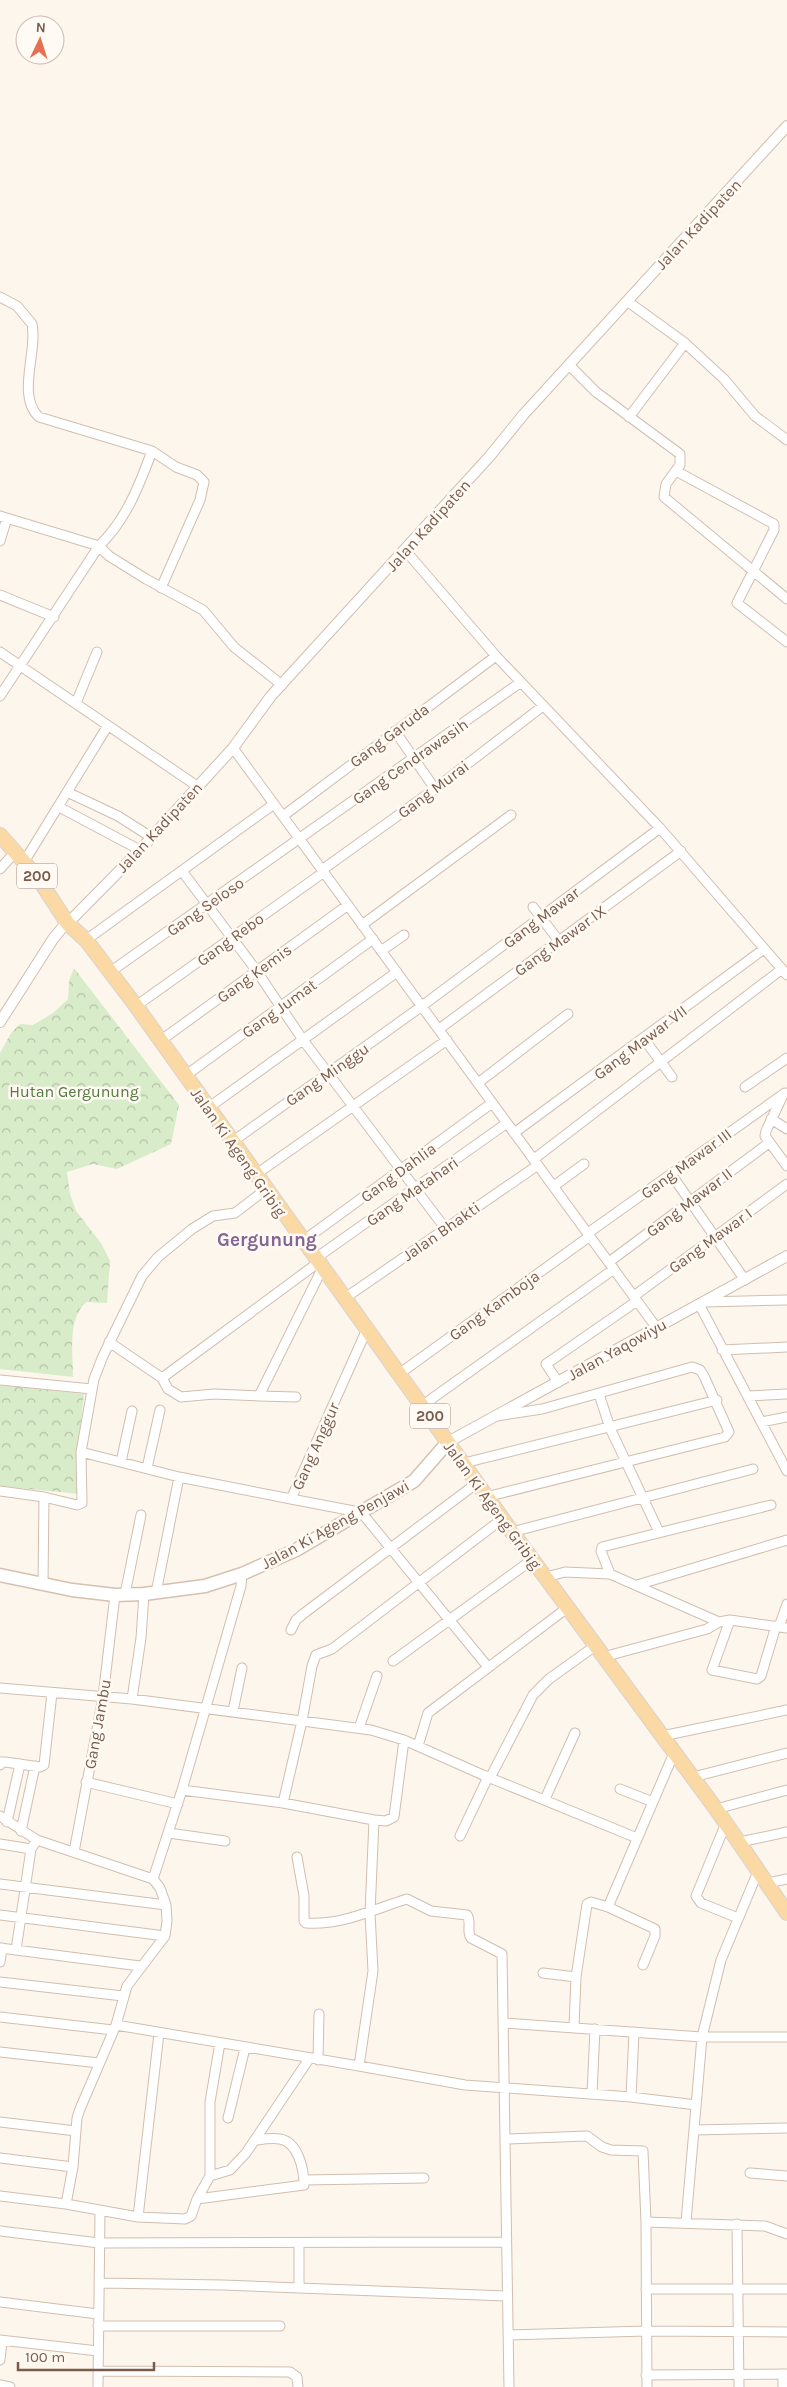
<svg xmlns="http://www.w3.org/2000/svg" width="787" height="2387" font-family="Karla,sans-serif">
<defs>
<pattern id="forest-crowns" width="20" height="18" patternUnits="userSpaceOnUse" patternTransform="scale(1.25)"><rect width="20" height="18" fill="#d8ecc9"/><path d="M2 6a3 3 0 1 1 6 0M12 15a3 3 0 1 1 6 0" fill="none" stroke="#b4c2a5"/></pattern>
</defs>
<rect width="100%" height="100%" fill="#fdf6ec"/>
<path fill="url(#forest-crowns)" d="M74,968L179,1105L171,1144L117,1169L93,1164L67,1172L70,1194L76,1211L101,1243L110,1261L107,1303L86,1302C67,1320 73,1353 73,1377L0,1369V1053L11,1033L20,1024L33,1025L53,1013L68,999L69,981Z
M0,1385L84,1394L78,1448L79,1494L0,1486Z"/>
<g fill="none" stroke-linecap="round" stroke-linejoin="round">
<g stroke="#d1beb0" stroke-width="11">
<path id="minor" d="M0,297L17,306L32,324C38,351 16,396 39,417L152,451L176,467L197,475L204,482L200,500L161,588
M627,301L685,343L724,379L755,416L787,440
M569,365L596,392L680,454V465L666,484L664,497L787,599
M629,417L685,343
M676,471L774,524V530L737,603L787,642
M0,516L99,546L109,556L146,579L203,610L234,647L282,685
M0,541L7,518
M405,550L496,656L660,828L787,975
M0,595L54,617
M0,652L197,786
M0,696L99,546C126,520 139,486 152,451
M76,703L97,652
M395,731L435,789
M233,748L656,1327
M67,792L118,816L151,837
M59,807L140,850
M283,816L496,656
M24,862L107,727
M0,869L15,852
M322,870L432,791L543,706
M182,871L256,970L303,1040L445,1228
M533,907L559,941
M362,925L511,815
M86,940L274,804
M381,951L404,935
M110,972L521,682
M136,1006L324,872
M439,1029L681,851
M644,1039L672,1077
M160,1041L348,905
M185,1076L373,939
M478,1083L568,1014
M745,1087L787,1058
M783,1095L766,1131L765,1136L787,1166
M208,1108L397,972
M771,1119L787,1129
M514,1133L764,949
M232,1142L422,1006L660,828
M534,1159L782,969
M671,1174L745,1280
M255,1175L447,1040
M554,1186L584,1164
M588,1233L785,1093
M303,1241L492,1103
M316,1258L507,1123
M609,1262L769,1143
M634,1296L787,1184
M345,1298L538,1165
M705,1302L787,1300
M699,1304L787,1471
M109,1342L162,1378L168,1389L181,1397L214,1394L259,1396L323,1267
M722,1350L787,1347
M399,1374L590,1236
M162,1378L319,1262
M0,1380L92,1389
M558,1382L546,1364L637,1301
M599,1394L610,1428L659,1532
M259,1396L296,1397
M748,1396L787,1394
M423,1405L614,1269
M761,1422L787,1417
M81,1452L179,1477L291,1499
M121,1462L132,1411
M464,1463L717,1400
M147,1468L160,1410
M0,1491L44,1497L77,1505L82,1503L81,1452L94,1379L103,1356L142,1276L158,1257L192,1229L213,1216L235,1213L265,1190
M486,1497L725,1437L729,1432L704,1376L700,1370L692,1367L542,1409L497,1416
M359,1512L291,1499L367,1329
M361,1512L488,1667
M512,1532L753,1469
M610,1574L601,1551L602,1547L771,1505
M546,1577L565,1572L610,1574L719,1622L730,1620L787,1628
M43,1583L44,1497
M637,1585L787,1540
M156,1593L179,1477
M125,1594L141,1515
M730,1620L712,1670L757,1679L761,1676L776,1626
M779,1627L787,1604
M291,1630L296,1620L303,1614L477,1483
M603,1657L707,1629L719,1622
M393,1661L533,1559
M0,1688L132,1699L371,1730L404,1740L483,1775L637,1838
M132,1699L141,1638L144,1594
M233,1711L242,1668
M359,1728L377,1676
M662,1736L787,1710
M404,1740L394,1817L386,1821L374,1820L370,1913L373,1971L359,2066L465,2085L631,2097L696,2105
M418,1746L428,1713L567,1608
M0,1765L1,1762H5L40,1767L44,1765L52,1693
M693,1777L787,1753
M490,1778L533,1695L549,1679L595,1646
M86,1782L178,1804
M620,1789L653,1802
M182,1790L283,1803L374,1820
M545,1799L575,1733
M283,1803L302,1721L312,1666L316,1655L332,1649L502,1519
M716,1809L787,1790
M0,1816L37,1840L153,1879L160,1888L166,1905L167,1921L165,1936L127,1986L116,2025L80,2109L77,2118L73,2167
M7,1822L20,1764
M726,1823L696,1896L701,1903L738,1918
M21,1831L35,1766
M169,1833L225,1841
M460,1836L488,1777
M740,1842L787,1832
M0,1844L31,1849
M74,1852L103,1697L115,1595
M297,1857L304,1896V1921L306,1923C341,1926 374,1909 407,1899L431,1911L467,1915C472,1923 466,1931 471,1938L502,1954L509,2387
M153,1879L182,1790L241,1586L242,1574
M768,1883L787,1879
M0,1884L166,1905
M0,1915L165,1936
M0,1948L140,1966
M16,1950L31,1849L37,1840
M0,1962L2,1948
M643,1965L655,1936V1929L608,1907L674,1753
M543,1973L576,1977L574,2027
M576,1977L587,1904L591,1902L608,1907
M0,1982L123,1996
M0,2017L113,2030
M503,2023L702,2037H787
M116,2025L359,2066
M0,2052L99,2063
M318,2060L319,2014
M592,2094L595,2029
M631,2097L634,2032
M228,2118L245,2048
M0,2122L76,2131
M695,2130L787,2128
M505,2139L587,2136L602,2147L611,2150L643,2151L646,2222L647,2387
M0,2158L73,2167L66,2204L138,2217L159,2033
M750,2173L787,2176
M210,2176L230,2170L246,2153L309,2059
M304,2180L424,2178
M0,2196L66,2204
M197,2199L304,2185C304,2169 298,2142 280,2139C273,2138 264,2139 257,2140
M138,2217L185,2219L191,2216L197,2199L210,2176V2102L220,2043
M646,2222L765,2226L787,2234
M686,2222L702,2037L721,1960L759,1869
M737,2224L739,2387
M0,2231L99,2243L506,2242
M100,2283L223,2285L506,2296
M299,2288V2243
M646,2289H787
M0,2302L98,2314
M98,2326H280
M508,2335L646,2331L787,2332
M0,2340L98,2351
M0,2360L2,2341
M99,2371L290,2372L297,2377L298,2387
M646,2375L787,2374
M0,2385L10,2387
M98,2387L100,2211
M783,2387V2374"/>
</g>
<g stroke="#d1beb0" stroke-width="12">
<path id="tertiary" d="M68,923L140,850L233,748L271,696L489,457L524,414L787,126
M0,1022L53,939L67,922
M448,1442L787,1256"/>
</g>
<g stroke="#d6c0b0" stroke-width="15">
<path id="secondary" d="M0,1575L72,1590L115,1595L144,1594L205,1586L242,1574L296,1550L414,1481L448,1442"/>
</g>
<g stroke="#dad1cd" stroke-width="16">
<path id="primary" d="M0,835L38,878L68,924L86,940L136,1006L512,1532L716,1809L787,1913"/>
</g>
<use href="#minor" stroke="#fff" stroke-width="9"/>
<use href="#tertiary" stroke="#fff" stroke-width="10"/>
<use href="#secondary" stroke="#fff" stroke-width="12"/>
<use href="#primary" stroke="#fbd9a5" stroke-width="14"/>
</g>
<g text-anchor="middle" stroke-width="5" stroke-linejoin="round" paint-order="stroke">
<g fill="#fffaf3" stroke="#a28b7f" stroke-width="1">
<rect x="17" y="863.5" width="40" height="25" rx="4"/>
<rect x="410" y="1403.5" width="40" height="25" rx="4"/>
</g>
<g font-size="15" font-weight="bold" fill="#7a5c4d">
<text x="37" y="881">200</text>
<text x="430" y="1421">200</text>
</g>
<g font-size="16" fill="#7a5c4d" stroke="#fffaf3">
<text transform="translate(698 224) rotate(-47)" y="6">Jalan Kadipaten</text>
<text transform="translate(428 525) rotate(-48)" y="6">Jalan Kadipaten</text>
<text transform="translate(389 735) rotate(-37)" y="6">Gang Garuda</text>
<text transform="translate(410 761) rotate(-35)" y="6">Gang Cendrawasih</text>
<text transform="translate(433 789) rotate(-37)" y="6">Gang Murai</text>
<text transform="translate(159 827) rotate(-47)" y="6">Jalan Kadipaten</text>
<text transform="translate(205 906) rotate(-35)" y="6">Gang Seloso</text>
<text transform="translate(541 917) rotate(-37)" y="6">Gang Mawar</text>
<text transform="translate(230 939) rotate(-36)" y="6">Gang Rebo</text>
<text transform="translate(560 940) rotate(-36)" y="6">Gang Mawar IX</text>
<text transform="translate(254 973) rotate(-36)" y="6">Gang Kemis</text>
<text transform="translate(279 1008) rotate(-36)" y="6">Gang Jumat</text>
<text transform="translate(640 1042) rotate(-37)" y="6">Gang Mawar VII</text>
<text transform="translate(327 1074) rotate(-35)" y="6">Gang Minggu</text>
<text transform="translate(239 1152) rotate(55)" y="6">Jalan Ki Ageng Gribig</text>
<text transform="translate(686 1163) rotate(-36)" y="6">Gang Mawar III</text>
<text transform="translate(398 1172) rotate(-36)" y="6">Gang Dahlia</text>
<text transform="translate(412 1191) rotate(-35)" y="6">Gang Matahari</text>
<text transform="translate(689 1202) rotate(-37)" y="6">Gang Mawar II</text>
<text transform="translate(441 1231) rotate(-35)" y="6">Jalan Bhakti</text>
<text transform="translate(710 1240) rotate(-36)" y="6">Gang Mawar I</text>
<text transform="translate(494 1305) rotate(-36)" y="6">Gang Kamboja</text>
<text transform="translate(617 1349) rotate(-29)" y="6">Jalan Yaqowiyu</text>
<text transform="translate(315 1446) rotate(-66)" y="6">Gang Anggur</text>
<text transform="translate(493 1505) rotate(54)" y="6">Jalan Ki Ageng Gribig</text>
<text transform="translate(335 1524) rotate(-29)" y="6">Jalan Ki Ageng Penjawi</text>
<text transform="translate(97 1724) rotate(-80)" y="6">Gang Jambu</text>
</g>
<g font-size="16" fill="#537a41" stroke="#fffaf3">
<text x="74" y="1097">Hutan Gergunung</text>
</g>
<g font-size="19" font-weight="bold" fill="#846695" stroke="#fffaf3">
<text x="267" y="1246">Gergunung</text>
</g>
</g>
<g transform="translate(40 40) rotate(4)"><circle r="24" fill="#fffaf3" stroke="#cabbb1"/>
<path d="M0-4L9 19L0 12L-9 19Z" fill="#e76f51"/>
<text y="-8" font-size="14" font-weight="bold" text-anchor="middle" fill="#7a5c4d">N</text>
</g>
<path d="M18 2362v8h136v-8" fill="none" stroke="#7a5c4d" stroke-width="2.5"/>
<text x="25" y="2362" font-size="15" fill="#7a5c4d" stroke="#fffaf3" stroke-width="4" paint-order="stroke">100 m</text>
</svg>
